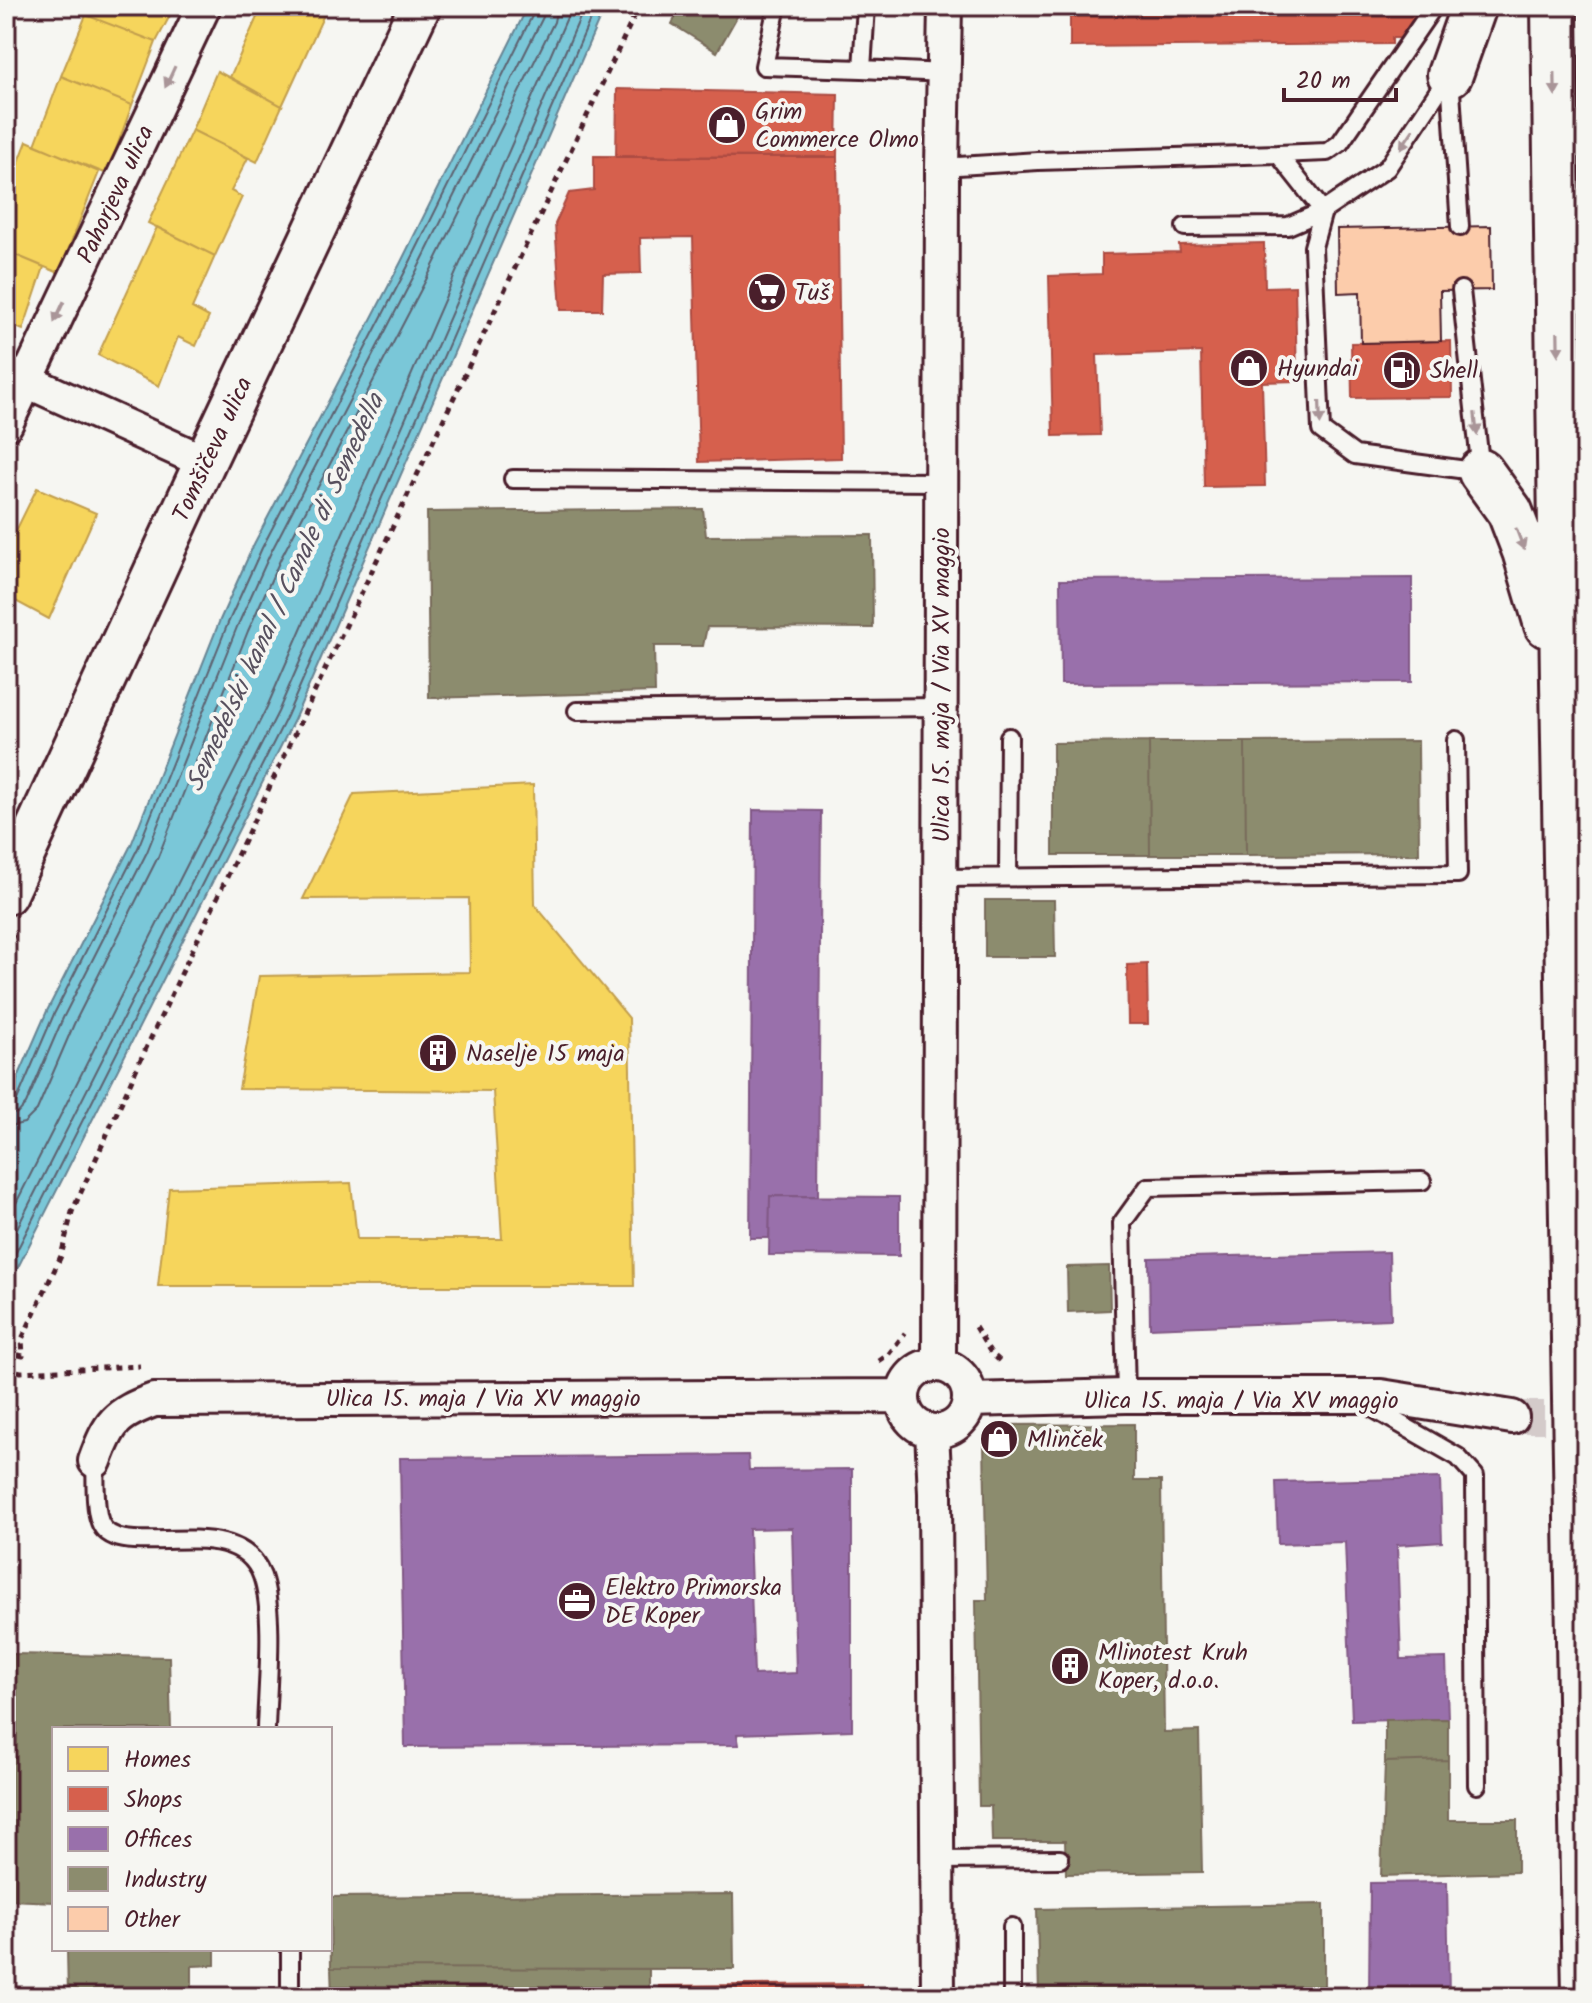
<svg xmlns="http://www.w3.org/2000/svg" width="1592" height="2003" font-family="Kalam,sans-serif">
<rect width="100%" height="100%" fill="#f6f6f2"/>
<filter id="ink" filterUnits="userSpaceOnUse"><feTurbulence type="fractalNoise" baseFrequency=".0125" numOctaves="2"/><feDisplacementMap in="SourceGraphic" scale="16" xChannelSelector="R" yChannelSelector="G"/><feConvolveMatrix kernelMatrix="1 2 1 2 8 2 1 2 1" color-interpolation-filters="sRGB"/></filter>
<g filter="url(#ink)">
<path fill="#7ac7d8" stroke="#678493" stroke-width="2" d="M528,6H605L294,720L6,1291V1105L47,1011L131,845L220,620L254,544L401,262Z"/>
<path fill="#f6d55c" stroke="#c29e4d" stroke-width="2" d="M96,6H175L156,42L91,17Z
M262,6H328L282,106L230,77Z
M86,15L156,42L132,105L61,76Z
M217,71L282,106L257,162L192,130Z
M61,76L132,105L107,174L35,145Z
M192,130L248,158L231,191L242,197L215,256L148,223Z
M27,141L99,172L59,273L6,251V196Z
M157,227L215,256L192,308L209,317L196,346L178,337L159,386L98,355Z
M6,251L44,267L23,330L6,323Z
M37,488L96,513L49,619L6,596V551Z
M533,785L535,905L629,1018L634,1286H158L169,1188L351,1183L357,1239H502L493,1091L239,1089L259,976L470,972L469,898L303,899L354,794Z"/>
<path fill="#d6604d" stroke="#ac4c43" stroke-width="2" d="M1070,6H1421V38H1392V44L1070,47Z
M617,89L838,94L837,157H616Z
M594,156L837,157L841,458L699,462L693,237L640,238L641,273L603,274L602,310H561L555,224L569,193L594,190Z
M1264,243L1265,287L1295,286L1297,381L1262,382L1265,486L1204,487L1201,352L1097,355L1100,435L1053,436L1049,276L1102,274V254L1180,252L1179,245Z
M1451,341L1452,397L1352,398L1351,343Z
M1147,964L1148,1024H1128L1127,965Z
M861,1984V1997H659V1986Z"/>
<path fill="#9970ab" stroke="#815885" stroke-width="2" fill-rule="evenodd" d="M1412,578V682L1061,684L1060,580Z
M753,810L821,811L818,1196H770L769,1238H750Z
M770,1196L899,1197V1256L769,1255Z
M1389,1252L1391,1319L1150,1328L1149,1258Z
M748,1455L749,1470L852,1469V1730L737,1734L739,1745L405,1747L400,1458ZM792,1528L796,1673L754,1675L749,1529Z
M1440,1478L1442,1542L1397,1545L1401,1659L1446,1658L1448,1719L1352,1721L1345,1542L1278,1544L1276,1482Z
M1447,1882L1449,1997H1369L1370,1883Z"/>
<path fill="#8c8c6e" stroke="#786b5a" stroke-width="2" d="M681,6H743L717,52L672,24Z
M703,509L706,536L872,535L873,628L707,627L703,646H654L655,692L429,698L427,512Z
M1418,741L1419,854L1246,855L1245,742Z
M1149,742L1150,855H1053V743Z
M1149,742H1245L1246,855H1150Z
M985,900H1054L1055,957H985Z
M1109,1266L1110,1310L1068,1312L1067,1267Z
M1134,1424V1481H1161L1164,1732L1199,1731L1202,1872L1066,1874L1065,1841H992L991,1806H979L976,1600H987L984,1444L1002,1425Z
M13,1654L169,1657L171,1729H54V1902L10,1900Z
M1448,1719V1760L1385,1762V1720Z
M1448,1760V1820H1517V1872L1381,1876L1385,1762Z
M733,1894L734,1969L331,1968L330,1897Z
M1324,1904V1997H1039L1037,1909Z
M67,1949H215V1965L192,1966V1997H68Z
M331,1968L649,1969V1997H332Z"/>
<g fill="none" stroke-linecap="round" stroke-linejoin="round">
<path stroke="#5d6270" stroke-width="2" d="M6,1105H12L17,1100L54,1014L138,848L228,623L262,548L408,266L534,12L535,6
M6,1115L18,1113L26,1104L63,1018L147,852L237,627L271,552L417,270L543,17L545,6
M6,1127L24,1123L37,1110L74,1024L158,857L248,631L281,558L428,276L554,22L557,6
M6,1223L267,707L572,6
M6,1250L278,712L585,6
M6,1272L287,716L596,6"/>
</g>
<path fill="#fcccab" stroke="#4a1f2b" stroke-width="2" d="M1491,226L1492,290L1440,291L1441,341L1361,343L1360,292L1338,293L1337,229Z"/>
<g fill="none" stroke-linecap="round" stroke-linejoin="round">
<path stroke="#d4cbca" stroke-width="32" stroke-dasharray="32 16" stroke-linecap="butt" d="M1512,1417H1586"/>
<g stroke="#4a1f2b" stroke-width="22">
<path id="service" d="M777,6L764,66L862,69
M866,6L862,69L944,73
M1449,75L1387,168L1323,211L1313,247L1321,430L1355,455L1481,472L1461,290
M1450,76L1460,227
M1278,154L1327,152L1340,143L1434,6
M942,167L1038,161L1278,154L1323,211L1288,226L1185,227
M513,479L941,482
M577,711L941,707
M1008,877L1009,737
M941,878L1458,874L1456,740
M1126,1396L1122,1223L1148,1187L1422,1181
M1360,1401L1458,1457L1475,1476L1477,1785
M95,1461C96,1477 94,1507 100,1522C116,1567 237,1506 262,1576C275,1613 267,1688 266,1729
M937,1860L1060,1859
M1012,1927V1997
M290,1949V1997"/>
</g>
<g stroke="#4a1f2b" stroke-width="38">
<path id="minor" d="M9,373L205,462
M6,424L204,6
M939,1364L942,167L945,6
M903 1398a33 33 0 1 1 66 0a33 33 0 1 1-66 0Z
M969,1400L1126,1396H1381L1512,1417
M932,1431L935,1493L938,1997
M95,1461C109,1423 115,1414 154,1400L903,1396"/>
</g>
<g stroke="#4a1f2b" stroke-width="46">
<path id="tertiary" d="M6,894L205,462L420,6"/>
</g>
<g stroke="#4a1f2b" stroke-width="50">
<path id="trunk" d="M1554,6L1563,681L1585,1997
M1450,74L1474,6
M1481,472L1510,512L1525,551L1547,625"/>
</g>
<path stroke="#4a1f2b" stroke-width="5" stroke-dasharray="6 6" stroke-linecap="butt" d="M6,951L15,931
M975,1327L991,1353L1002,1363
M6,1352L23,1356L22,1339L61,1256L72,1212L140,1061L639,6
M879,1361L888,1355L905,1333
M6,1368L21,1372L140,1366"/>
<use href="#service" stroke="#f6f6f2" stroke-width="16"/>
<use href="#minor" stroke="#f6f6f2" stroke-width="32"/>
<use href="#tertiary" stroke="#f6f6f2" stroke-width="40"/>
<use href="#trunk" stroke="#f6f6f2" stroke-width="44"/>
</g>
<defs><path id="oneway-solid" d="M-6-.8H1V-3.2L6.5 0L1 3.2V.8H-6Z" transform="scale(2)"/></defs>
<g fill="#a99598">
<use href="#oneway-solid" transform="translate(170 77) rotate(115)"/>
<use href="#oneway-solid" transform="translate(1555 84) rotate(89)"/>
<use href="#oneway-solid" transform="translate(1407 139) rotate(124)"/>
<use href="#oneway-solid" transform="translate(59 312) rotate(115)"/>
<use href="#oneway-solid" transform="translate(1558 344) rotate(89)"/>
<use href="#oneway-solid" transform="translate(1320 413) rotate(88)"/>
<use href="#oneway-solid" transform="translate(1476 424) rotate(84)"/>
<use href="#oneway-solid" transform="translate(1520 539) rotate(69)"/>
</g>
</g>
<defs>
<g id="shop-disc" transform="scale(2)"><circle r="9.5" fill="#4a1f2b" stroke="#f6f6f2"/><path d="M-5-2.5h2.3a2.7 3.5 0 0 1 5.4 0H5L5.5 6h-11ZM-1.5-2.5h3a1.5 2.3 0 0 0-3 0Z" fill="#fff"/></g>
<g id="supermarket-disc" transform="scale(2)"><circle r="9.5" fill="#4a1f2b" stroke="#f6f6f2"/><path d="M-6-5.5h2.5l.6 2H6L4.5 2H-2.5L-4.4-4H-6ZM-1.5 3.2a1.3 1.3 0 1 0 .1 0ZM3 3.2a1.3 1.3 0 1 0 .1 0Z" fill="#fff"/></g>
<g id="fuel-disc" transform="scale(2)"><circle r="9.5" fill="#4a1f2b" stroke="#f6f6f2"/><path d="M-5.5-6h7V0h2V4h1.3V-2.5L3-4.5l.8-.8L6-3V5H2.5V1h-1V6h-7ZM-4.2-4.7v3.2H.2V-4.7Z" fill="#fff"/></g>
<g id="building-disc" transform="scale(2)"><circle r="9.5" fill="#4a1f2b" stroke="#f6f6f2"/><path d="M-4-6H4V6H1V3H-1V6H-4ZM-2.5-4.3h1.7v1.8h-1.7ZM.8-4.3h1.7v1.8H.8ZM-2.5-1h1.7V.8h-1.7ZM.8-1h1.7V.8H.8Z" fill="#fff"/></g>
<g id="office-disc" transform="scale(2)"><circle r="9.5" fill="#4a1f2b" stroke="#f6f6f2"/><path d="M-6-3h4V-5.5h4V-3h4V5H-6ZM-1-4.5V-3h2v-1.5ZM-6 0V1H6V0Z" fill="#fff"/></g>
</defs>
<g fill-rule="evenodd">
<use href="#shop-disc" x="727" y="125"/>
<use href="#supermarket-disc" x="767" y="292"/>
<use href="#shop-disc" x="1249" y="368"/>
<use href="#fuel-disc" x="1402" y="370"/>
<use href="#building-disc" x="438" y="1053"/>
<use href="#shop-disc" x="999" y="1439"/>
<use href="#office-disc" x="577" y="1601"/>
<use href="#building-disc" x="1070" y="1666"/>
</g>
<g text-anchor="middle" stroke-width="8" stroke-linejoin="round" paint-order="stroke">
<g font-size="24" fill="#4a1f2b" stroke="#f6f6f2" text-anchor="start">
<text x="755" y="119">Grim<tspan x="755" dy="28">Commerce Olmo</tspan></text>
<text x="795" y="300">Tuš</text>
<text x="1277" y="376">Hyundai</text>
<text x="1430" y="378">Shell</text>
<text x="466" y="1061">Naselje 15 maja</text>
<text x="1027" y="1447">Mlinček</text>
<text x="605" y="1595">Elektro Primorska<tspan x="605" dy="28">DE Koper</tspan></text>
<text x="1098" y="1660">Mlinotest Kruh<tspan x="1098" dy="28">Koper, d.o.o.</tspan></text>
</g>
<g font-size="24" fill="#4a1f2b" stroke="#f6f6f2">
<text transform="translate(115 194) rotate(-65)" y="8">Pahorjeva ulica</text>
<text transform="translate(212 449) rotate(-65)" y="8">Tomšičeva ulica</text>
<text transform="translate(941 685) rotate(-90)" y="8">Ulica 15. maja / Via XV maggio</text>
<text x="483" y="1406">Ulica 15. maja / Via XV maggio</text>
<text x="1241" y="1408">Ulica 15. maja / Via XV maggio</text>
</g>
<g font-size="26" font-style="italic" fill="#58515f" stroke="#f6f6f2">
<text transform="translate(284 592) rotate(-65)" y="9">Semedelski kanal / Canale di Semedella</text>
</g>
</g>
<rect width="1592" height="2003" fill="none" stroke="#f6f6f2" stroke-width="32"/>
<rect x="16" y="16" width="1560" height="1971" fill="none" stroke="#4a1f2b" stroke-width="3" filter="url(#ink)"/>
<rect x="52" y="1727" width="280" height="224" fill="#f6f6f2" stroke="#b1a0a2" stroke-width="2"/>
<rect x="68" y="1747" width="40" height="24" fill="#f6d55c" stroke="#b1a0a2" stroke-width="2"/>
<text x="124" y="1767" font-size="24" fill="#4a1f2b">Homes</text>
<rect x="68" y="1787" width="40" height="24" fill="#d6604d" stroke="#b1a0a2" stroke-width="2"/>
<text x="124" y="1807" font-size="24" fill="#4a1f2b">Shops</text>
<rect x="68" y="1827" width="40" height="24" fill="#9970ab" stroke="#b1a0a2" stroke-width="2"/>
<text x="124" y="1847" font-size="24" fill="#4a1f2b">Offices</text>
<rect x="68" y="1867" width="40" height="24" fill="#8c8c6e" stroke="#b1a0a2" stroke-width="2"/>
<text x="124" y="1887" font-size="24" fill="#4a1f2b">Industry</text>
<rect x="68" y="1907" width="40" height="24" fill="#fcccab" stroke="#b1a0a2" stroke-width="2"/>
<text x="124" y="1927" font-size="24" fill="#4a1f2b">Other</text>
<path d="M1284 88v12h112v-12" fill="none" stroke="#4a1f2b" stroke-width="4"/>
<text x="1296" y="88" font-size="24" fill="#4a1f2b" stroke="#f6f6f2" stroke-width="6" paint-order="stroke">20 m</text>
</svg>
